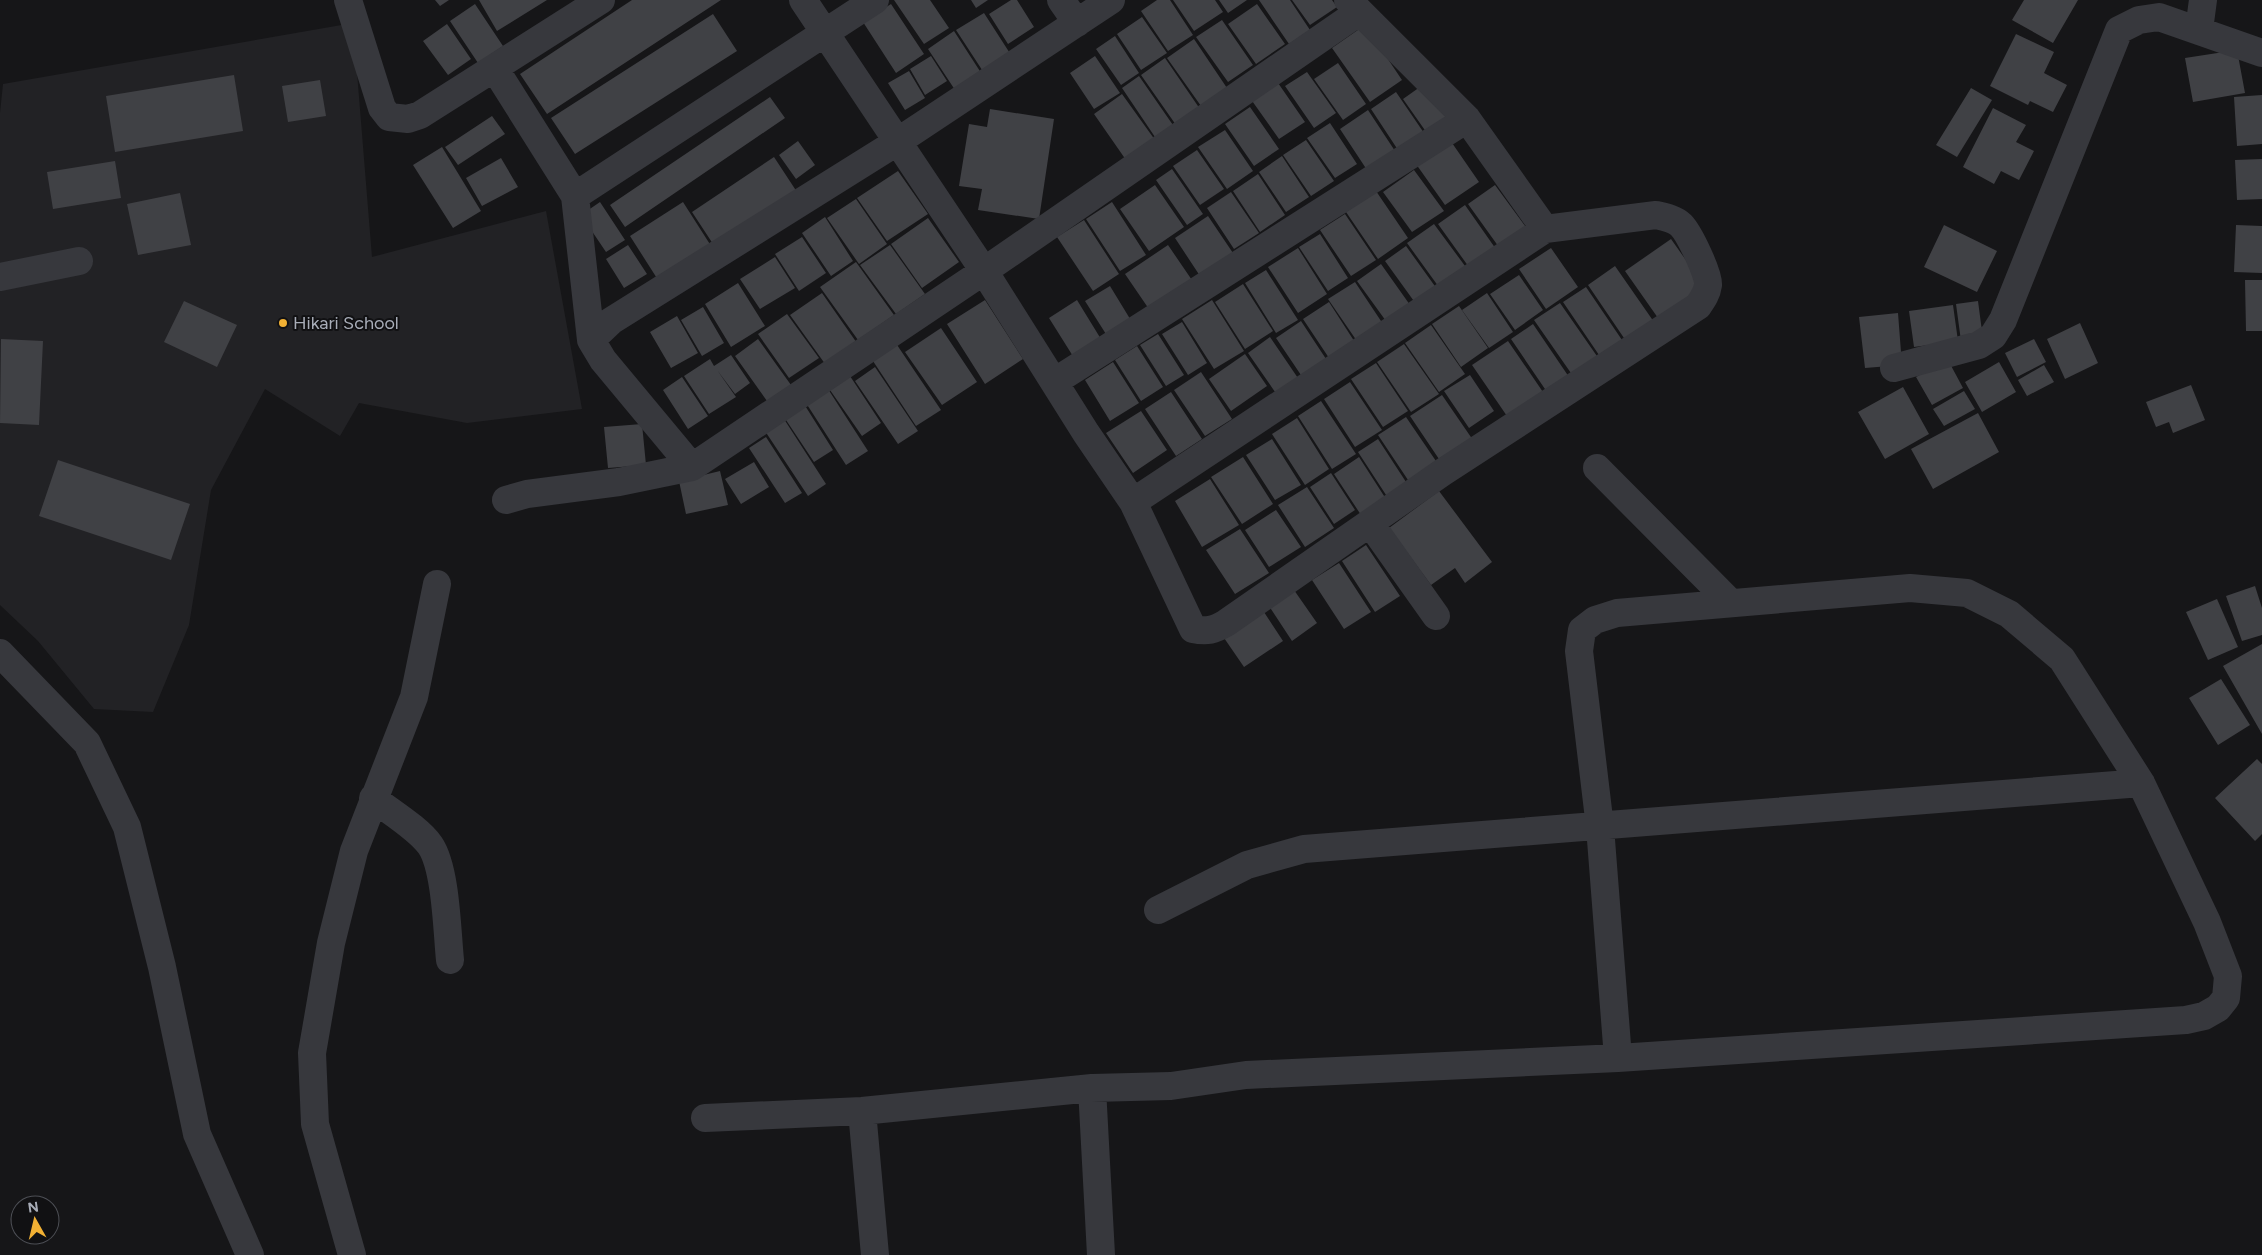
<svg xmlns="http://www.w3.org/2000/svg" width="2262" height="1255" font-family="Figtree,sans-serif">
<rect width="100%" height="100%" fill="#161618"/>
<path fill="#222225" d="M353,23L372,257L546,211L582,409L467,423L359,403L340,436L265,389L211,490L189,625L153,712L94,709L38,641L0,605V113L3,84Z"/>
<path fill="#404145" d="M435,0H449L440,6Z
M479,0H547L497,31Z
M632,0H721L547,114L520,74Z
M894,0H930L949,28L924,44Z
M971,0H988L976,8Z
M1011,0H1017L1034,27L1008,44L989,14Z
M1157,0H1170L1193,35L1168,51L1141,11Z
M1173,0H1215L1223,12L1194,31Z
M1219,0H1247L1228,13Z
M1259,0H1290L1310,30L1289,44Z
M1292,0H1332L1337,7L1310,25Z
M2024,0H2078L2053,43L2012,20Z
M475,4L503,46L478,63L450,21Z
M891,4L924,54L896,73L863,22Z
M1257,4L1285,44L1256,64L1228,24Z
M984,13L1013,58L986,76L956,30Z
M713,14L737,51L575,154L551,118Z
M1142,17L1167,53L1141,70L1117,34Z
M1222,20L1253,65L1228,82L1196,37Z
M447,24L471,59L448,75L423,41Z
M1365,25L1402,80L1370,102L1332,48Z
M954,31L985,79L959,96L928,49Z
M2016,34L2054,52L2044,73L2067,85L2053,112L2030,101L2028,105L1990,86Z
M1115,36L1139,73L1121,85L1096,49Z
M1194,39L1227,88L1201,106L1167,58Z
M2237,50L2245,93L2193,102L2185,58Z
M931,56L947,81L925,95L910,69Z
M1095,56L1120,93L1094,109L1070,73Z
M1165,58L1200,109L1176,125L1141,75Z
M1338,63L1366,104L1343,120L1314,79Z
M909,71L925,98L905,110L888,83Z
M1307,72L1336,113L1314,128L1285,86Z
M234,75L243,131L115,152L106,96Z
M1139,76L1175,128L1157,140L1122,88Z
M320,80L326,116L288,122L282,86Z
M1276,80L1305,122L1279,139L1250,98Z
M1427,82L1453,119L1429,136L1403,99Z
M1971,88L1992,100L1957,157L1936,145Z
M1396,92L1424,133L1398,150L1371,109Z
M1122,94L1155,140L1126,160L1094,114Z
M2262,95V144L2237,146L2234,97Z
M770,97L785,118L625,227L610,205Z
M1250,107L1279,149L1254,166L1225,124Z
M1993,108L2026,125L2016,142L2034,151L2019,180L2001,171L1994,184L1963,167Z
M990,109L1054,119L1039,219L978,210L982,189L959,186L969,124L987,127Z
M1368,110L1395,151L1367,170L1340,129Z
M492,116L505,134L458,165L445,147Z
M1330,123L1357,164L1335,178L1307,138Z
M1225,130L1253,171L1227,189L1198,147Z
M1306,140L1334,181L1311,196L1283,155Z
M1450,140L1479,182L1445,205L1416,164Z
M798,141L815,165L796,179L779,155Z
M442,147L481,211L453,228L413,165Z
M1197,150L1224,189L1200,205L1173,166Z
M1282,156L1309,197L1286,212L1259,172Z
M774,157L797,192L715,247L692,212Z
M501,158L518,187L482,206L466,178Z
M2262,159V199L2237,200L2235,160Z
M115,161L121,198L53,209L47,172Z
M1172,169L1203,214L1187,225L1156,180Z
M1414,170L1444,211L1412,232L1383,192Z
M898,171L928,214L887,241L857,198Z
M1258,174L1285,215L1260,232L1233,191Z
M1155,185L1184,227L1149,251L1120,209Z
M1495,185L1528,230L1501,250L1468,204Z
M1376,191L1408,238L1378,259L1346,212Z
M1231,192L1259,233L1234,249L1207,208Z
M180,193L191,245L138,255L127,204Z
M856,199L887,244L859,264L827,218Z
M600,202L625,240L606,252L581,215Z
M683,202L713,249L660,283L630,236Z
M1112,202L1146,255L1120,271L1086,219Z
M1465,205L1498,252L1471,270L1438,224Z
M1345,214L1376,260L1351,276L1320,230Z
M1208,216L1235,256L1202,279L1175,238Z
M825,217L853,261L831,276L802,233Z
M928,218L959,262L922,288L891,244Z
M1084,220L1119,274L1093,291L1057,237Z
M1434,224L1468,270L1441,290L1407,243Z
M1944,225L1997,251L1977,292L1924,267Z
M2236,225L2262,226V273L2234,272Z
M1320,234L1348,278L1328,291L1299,247Z
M802,237L826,273L799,291L775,254Z
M1671,239L1705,287L1658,318L1625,271Z
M628,245L647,274L624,288L606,259Z
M890,245L925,294L896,314L860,265Z
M1168,245L1196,286L1153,315L1125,274Z
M1406,246L1437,289L1416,304L1385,261Z
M1298,248L1327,294L1298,313L1268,267Z
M1551,248L1578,287L1546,309L1519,269Z
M775,257L795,288L760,309L740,279Z
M856,262L894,315L858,340L820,287Z
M1381,264L1415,312L1391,328L1357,281Z
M1615,266L1654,322L1626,341L1588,285Z
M1266,270L1298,320L1276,333L1245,283Z
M1519,275L1543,310L1515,330L1490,294Z
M2245,280H2262V331H2246Z
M1355,282L1387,330L1361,347L1328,299Z
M738,283L765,326L731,347L705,304Z
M1243,284L1273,331L1245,349L1215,302Z
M1110,286L1135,327L1111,342L1085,301Z
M1586,287L1622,340L1599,355L1563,302Z
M822,293L859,346L828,368L790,315Z
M1487,293L1513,332L1489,348L1462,310Z
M985,300L1023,359L985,384L947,324Z
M1077,300L1104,344L1076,361L1049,318Z
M1212,300L1244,351L1214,369L1182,319Z
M184,301L237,325L217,367L164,342Z
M1978,301L1983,339L1961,341L1956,304Z
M1329,302L1358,347L1333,364L1303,319Z
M1560,303L1599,359L1573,376L1534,320Z
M1953,305L1958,341L1914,347L1909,311Z
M1459,306L1488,348L1461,367L1432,324Z
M703,307L724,343L702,356L681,320Z
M1898,313L1902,365L1865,368L1859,317Z
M787,314L819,358L789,378L758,334Z
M677,316L698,353L671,368L650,332Z
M1301,321L1330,365L1305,381L1276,338Z
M1182,322L1207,363L1188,375L1162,334Z
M2080,323L2098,363L2065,379L2047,339Z
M1533,324L1569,377L1547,392L1511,339Z
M1431,325L1465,374L1439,392L1405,343Z
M941,328L977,382L942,405L905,352Z
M1158,334L1184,375L1166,386L1140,345Z
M1270,337L1302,384L1280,399L1248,353Z
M1,339L43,341L39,425L0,423Z
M758,339L791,385L767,401L735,356Z
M893,339L941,410L916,426L869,355Z
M2034,339L2046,362L2017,377L2005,353Z
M1508,341L1545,395L1509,419L1472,365Z
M1404,344L1439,394L1411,412L1377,362Z
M1137,346L1163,387L1141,401L1115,360Z
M1245,354L1267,386L1231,411L1209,379Z
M731,355L750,383L735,394L717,370L736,397L709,414L684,376L710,359L714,366Z
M1948,360L1963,388L1932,405L1916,377Z
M1113,362L1139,403L1110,421L1085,380Z
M1999,362L2016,392L1982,412L1965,382Z
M1376,363L1408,411L1383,427L1351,379Z
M2044,365L2054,382L2027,396L2018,380Z
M875,367L918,431L898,444L855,381Z
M1201,372L1232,419L1205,436L1174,390Z
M1470,375L1494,411L1469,428L1444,391Z
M850,376L881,423L862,436L830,390Z
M682,377L708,416L688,429L663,390Z
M1350,382L1382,430L1355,447L1324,399Z
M2191,385L2205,420L2173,433L2169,422L2156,427L2146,402Z
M1903,387L1929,434L1885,459L1858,412Z
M828,389L868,451L846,465L806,403Z
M1964,391L1975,409L1944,426L1933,409Z
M1171,392L1202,439L1176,456L1145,409Z
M1442,395L1475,443L1443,465L1410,416Z
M1321,401L1356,454L1332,469L1298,416Z
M804,404L833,450L814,462L784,417Z
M1141,411L1167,450L1133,473L1106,433Z
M1978,413L1999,452L1933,489L1911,449Z
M1406,417L1438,464L1410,483L1378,435Z
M1297,418L1329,469L1305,485L1272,434Z
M784,419L826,484L808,496L765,431Z
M642,424L646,465L608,468L604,427Z
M766,437L802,493L785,503L749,448Z
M1272,439L1301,485L1275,500L1246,455Z
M1378,439L1408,485L1388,498L1358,452Z
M1243,457L1273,504L1242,524L1211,477Z
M1359,457L1386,499L1361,515L1334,474Z
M58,460L190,504L171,560L39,516Z
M754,462L769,487L741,504L725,479Z
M720,471L728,505L686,514L679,481Z
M1331,473L1355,510L1334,524L1310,487Z
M1210,479L1239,525L1202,547L1175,501Z
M1307,487L1334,528L1305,547L1278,505Z
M1439,491L1492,562L1465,583L1455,568L1431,585L1389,528Z
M1276,510L1301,547L1269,567L1245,530Z
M1240,529L1269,573L1235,594L1206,550Z
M1366,545L1400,596L1375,612L1342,561Z
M1339,563L1371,612L1344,629L1312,580Z
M2255,586L2262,608V635L2242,641L2226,596Z
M1294,590L1317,623L1292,641L1269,606Z
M2217,599L2238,647L2208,660L2186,612Z
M1262,609L1283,641L1244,667L1222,635Z
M2262,644V734L2223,666Z
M2221,679L2250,725L2218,745L2189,698Z
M2257,759L2262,764V834L2255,841L2215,798Z"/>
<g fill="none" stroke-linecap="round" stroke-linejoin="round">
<path stroke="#37383d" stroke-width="28" d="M348,0L382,108L389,117L408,119L420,115L601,0
M803,0L984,271L1086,433L1133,502L1193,629C1207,632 1214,630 1226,623L1443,472L1698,306C1703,299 1707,293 1708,285C1709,274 1689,233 1681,225C1675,219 1665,217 1656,215L1545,229L1467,119L1348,0
M1061,0L1077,23
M2199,30L2203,0
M495,69L575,196L591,340L603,360L692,467
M575,196L875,0
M0,277L79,261
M591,340L611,321L897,142L1111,0
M1894,368L1979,345L1993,336L2003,320L2119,30L2139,20L2159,17L2262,53
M1054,382L1467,119
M1597,468L1730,602
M506,500L527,494L619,482L692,467L984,271L1359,12
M1133,502L1545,229
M1370,523L1436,616
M0,653L87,743L127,827L162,967L197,1134L250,1255
M373,798C389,811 418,828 430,845C446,868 447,931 450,960
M1158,910L1247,865L1304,849L2141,783
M1092,1088L1101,1255
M862,1111L875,1255
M705,1118L862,1111L1092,1088L1171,1086L1246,1075L1618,1058L2186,1020L2204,1016L2218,1008L2226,998L2228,976L2207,922L2141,783L2062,659L2009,614L1967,593L1910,588L1617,613L1595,620L1582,630L1579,651L1600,827L1618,1058
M352,1255L315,1124L312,1053L331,943L354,851L414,697L437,584"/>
</g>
<circle fill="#f2b134" stroke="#111113" stroke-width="2" cx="283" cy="323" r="5"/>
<g text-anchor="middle" stroke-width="4" stroke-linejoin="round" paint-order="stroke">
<g font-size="18" fill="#a8adb8" stroke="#111113" text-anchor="start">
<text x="293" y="329">Hikari School</text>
</g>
</g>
<g transform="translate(35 1220) rotate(352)"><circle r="24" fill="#111113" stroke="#4d4f55"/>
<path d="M0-4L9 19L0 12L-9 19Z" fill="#f2b134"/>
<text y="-8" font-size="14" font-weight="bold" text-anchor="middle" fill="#a8adb8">N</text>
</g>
</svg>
